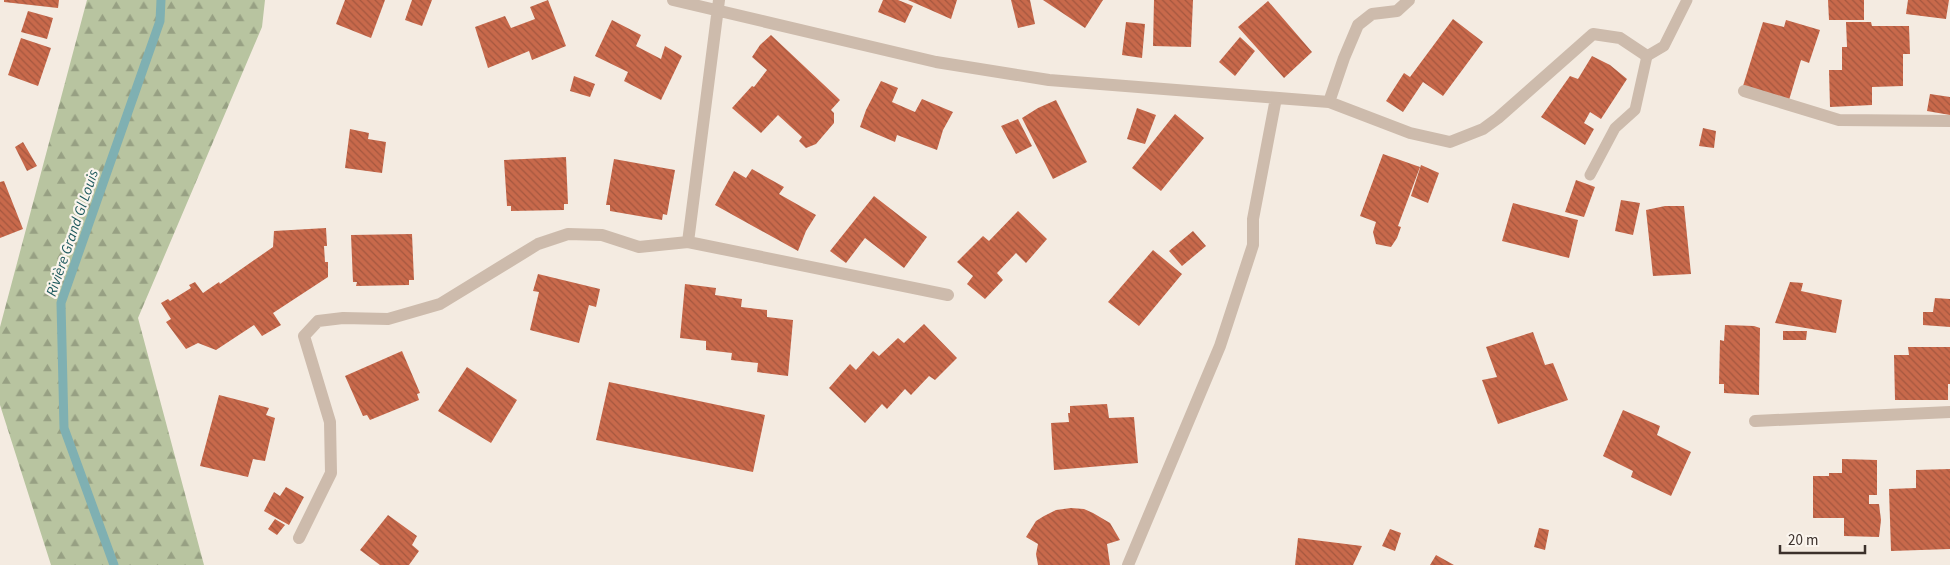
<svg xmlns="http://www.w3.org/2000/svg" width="1950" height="565" font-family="'Source Sans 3',sans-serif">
<defs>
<pattern id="forest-firs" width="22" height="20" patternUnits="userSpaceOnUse" patternTransform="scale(1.25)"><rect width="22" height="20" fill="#b8c4a0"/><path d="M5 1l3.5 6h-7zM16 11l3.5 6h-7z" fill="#97a083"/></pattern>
<pattern id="building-back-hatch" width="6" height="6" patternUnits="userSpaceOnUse" patternTransform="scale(1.25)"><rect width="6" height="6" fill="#c8694b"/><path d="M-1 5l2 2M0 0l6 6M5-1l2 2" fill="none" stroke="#a4573f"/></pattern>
</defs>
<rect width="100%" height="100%" fill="#f4ebe1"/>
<path fill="url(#forest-firs)" d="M87,0H265L262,27L138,318L204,565H51L0,405V327Z"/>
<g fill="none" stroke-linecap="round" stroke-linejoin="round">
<path stroke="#7fb0b2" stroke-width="9" d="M114,565L64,428L61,303L160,21L161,0"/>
</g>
<path fill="url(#building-back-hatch)" d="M4,0H59L58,8L4,2Z
M345,0H385L371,38L336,24Z
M412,0H432L422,26L405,20Z
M548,0L566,46L532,60L529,51L488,68L475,27L505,16L511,28L535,19L530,7Z
M883,0H898L913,6L905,23L878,12Z
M908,0H957L951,19Z
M1011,0H1030L1035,24L1018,28Z
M1043,0H1103L1085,28Z
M1154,0H1193L1191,47L1153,46Z
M1828,0H1864V20H1829Z
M1908,0H1949L1946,19L1906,14Z
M1268,1L1312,52L1284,78L1238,27Z
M28,11L53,18L47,39L21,32Z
M1453,19L1483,42L1443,96L1423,82L1403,112L1386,101L1404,73L1410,77Z
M612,20L641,35L636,46L661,59L665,46L682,56L661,100L624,81L628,72L595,56Z
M1786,20L1820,30L1809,63L1801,60L1789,100L1743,86L1763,22L1784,27Z
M1126,22L1145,24L1142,58L1122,55Z
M1846,22H1871L1872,26H1909L1910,54H1903V86L1872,87V105L1830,107L1829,70H1842V47H1847Z
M771,35L840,100L831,110L834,113V123L816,144L806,148L799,141L802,137L778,115L761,133L732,108L752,86L754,87L767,70L752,57L760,45Z
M1240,37L1255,51L1235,76L1219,62Z
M21,38L51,48L38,86L8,75Z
M1592,56L1610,65L1627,79L1601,119L1590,112L1584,123L1594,129L1585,145L1541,117L1570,76L1578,79Z
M574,76L595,84L590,97L570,91Z
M881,81L898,88L892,102L915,112L922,99L953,112L943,130L937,150L897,135L895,142L860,127L866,110Z
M1930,94L1950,97V115L1927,111Z
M1056,100L1087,162L1053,179L1022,118L1038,108Z
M1137,108L1156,115L1145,144L1127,139Z
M1175,114L1204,138L1161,191L1132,168Z
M1018,119L1032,146L1016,154L1001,126Z
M1703,128L1716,131L1714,148L1699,146Z
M350,129L369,133L368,139L386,142L382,173L345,168Z
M23,142L37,166L27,171L15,147Z
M1383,154L1420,167L1398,226L1401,227L1397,238L1391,247L1376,244L1373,232L1376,222L1360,216Z
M566,157L568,204H564V210L511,211V206H507L504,160Z
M614,159L675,170L667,215L663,214L662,220L610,211V205H606Z
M1421,165L1439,173L1428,203L1411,196Z
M752,169L784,187L779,194L816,215L806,231L798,251L715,205L734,171L746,178Z
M1576,180L1595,187L1584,217L1565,212Z
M4,181L23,229L0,238V182Z
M874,196L927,237L904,268L865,238L846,263L830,251Z
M1621,200L1640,203L1633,235L1615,231Z
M1513,203L1578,220L1569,258L1502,241Z
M1665,206H1684L1691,274L1653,276L1646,210Z
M1018,211L1047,239L1026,263L1016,253L997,273L1003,280L985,299L967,284L973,276L957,262L983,236L989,241Z
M326,228L327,246H324L325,262H328V277L273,313L281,325L262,336L254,325L216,350L198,343L186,349L166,322L171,319L161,303L168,299L170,301L191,288L189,285L195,282L203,293L219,282L220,284L273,247L274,231Z
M1193,231L1206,246L1182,266L1169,251Z
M412,234L414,280H409V285L356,286L357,282H353L351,235Z
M1153,250L1182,274L1139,326L1108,302Z
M538,274L600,289L596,307L589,305L579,343L530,330L539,292L533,291Z
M1790,282L1803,283L1801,291L1842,300L1836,333L1775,323Z
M685,284L716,288L715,295L742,299L741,307L767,310V317L793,320L788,376L757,372L758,363L731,360L732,353L706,350V341L680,338Z
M1935,298L1950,299V327L1923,325V312H1933Z
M924,324L957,358L935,380L929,376L911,395L905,389L887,409L882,404L865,423L829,388L850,364L856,370L873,351L879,356L898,338L904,343Z
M1725,325L1754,326L1760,328L1759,395L1724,393V384H1719L1720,340L1724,341Z
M1783,331H1807L1806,340H1783Z
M1533,332L1545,365L1553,363L1568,400L1498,424L1482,380L1497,377L1486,347Z
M1908,347H1950V384H1948V400H1895L1894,355H1909Z
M402,351L420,393L417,394L419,400L370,420L367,415L363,416L345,376Z
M467,367L517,400L491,443L438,411Z
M609,382L765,415L753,472L596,440Z
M219,395L269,408L266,415L275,418L265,461L253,459L248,477L200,466Z
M1107,404L1109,418L1134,417L1138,463L1054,470L1051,423L1069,422L1068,413H1070V406Z
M1623,410L1660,426L1657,435L1691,452L1671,496L1631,477L1633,471L1603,456Z
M1842,459L1877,460V495H1869V504H1879L1881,520L1879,537L1844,536V518H1813V476H1829V473H1842Z
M1950,469V549L1891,551L1889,489L1916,488V470Z
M286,487L304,497L289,525L264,511L274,492L280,496Z
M1071,508L1084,509L1093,513L1110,523L1120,540L1107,544L1110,565H1038L1036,554L1038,544L1026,537L1036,521L1044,516L1056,510Z
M388,515L417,536L412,545L419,551L409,565H380L360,550Z
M275,519L285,525L277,535L268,529Z
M1539,528L1549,530L1545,550L1534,547Z
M1390,529L1401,533L1395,551L1382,546Z
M1298,538L1362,546L1353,565H1295Z
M1436,555L1454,565H1430Z"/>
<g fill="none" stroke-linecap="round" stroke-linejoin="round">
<path stroke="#cdbbac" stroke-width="11" d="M1590,175L1615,128L1635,110L1647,56L1664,46L1687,0"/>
<path stroke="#cdbbac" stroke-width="12" d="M673,0L936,62L1049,80L1329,102L1410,133L1450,142L1483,129L1498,118L1593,34L1620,38L1647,56
M1744,91L1839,120L1950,121
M1329,102L1344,58L1358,25L1372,14L1397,11L1409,0
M688,242L719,0
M1755,421L1950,412
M299,538L331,473L330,422L304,336L318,321L343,318L388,319L440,304L538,244L568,234L602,235L639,247L688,242L948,295
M1128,565L1220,346L1253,245V219L1276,98"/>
</g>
<g text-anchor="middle" stroke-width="4.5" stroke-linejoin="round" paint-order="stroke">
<g font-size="15" font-style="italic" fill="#1f5a5e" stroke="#fbf5ee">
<text transform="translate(72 233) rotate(-71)" y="5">Rivière Grand Gl Louis</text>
</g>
</g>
<path d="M1780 545v8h85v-8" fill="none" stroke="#3b302b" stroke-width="2.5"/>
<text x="1788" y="545" font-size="15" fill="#3b302b" stroke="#fbf5ee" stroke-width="4" paint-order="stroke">20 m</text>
</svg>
